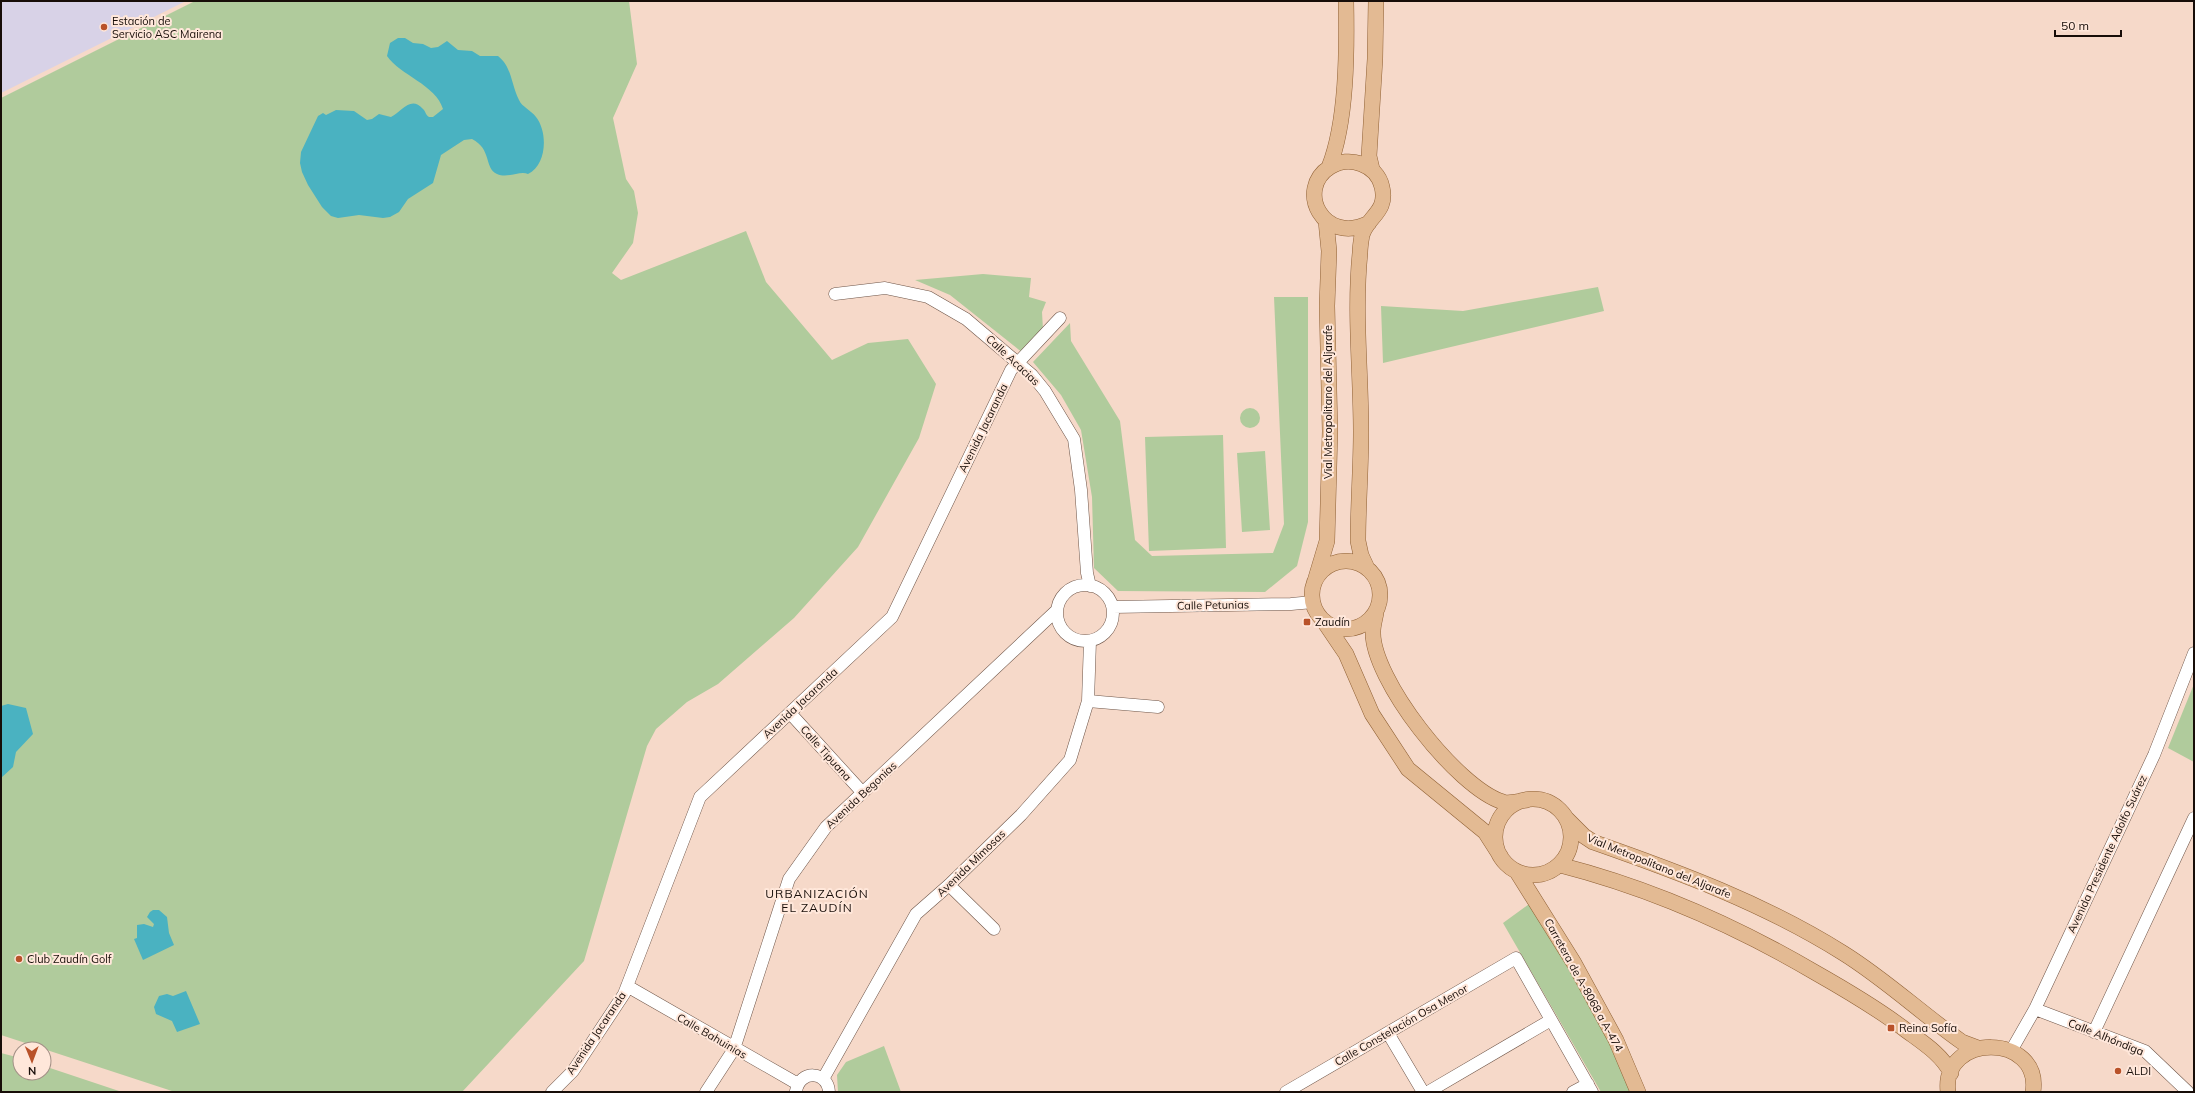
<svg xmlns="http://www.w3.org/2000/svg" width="2195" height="1093" font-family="Mulish,sans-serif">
<rect width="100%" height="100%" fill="#f6d9c9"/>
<path fill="#d8d2e7" d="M1,1H186L1,93Z"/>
<path fill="#b0cb9c" d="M195,1H629L637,64L613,118L626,179L634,191L638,213L633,243L612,273L621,280L746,231L766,282L832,360L868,343L908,339L936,384L919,438L858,547L794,618L718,684L687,702L656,729L647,746L584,961L462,1092H175L1,1035V98Z
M983,274L1031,278L1029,297L1046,302L1042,312L1043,330L1023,353L950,295L915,280Z
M1598,287L1604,311L1383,363L1381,306L1463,311Z
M1274,297H1308V522L1297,566L1265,592L1118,591L1094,568L1092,497L1081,430L1061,395L1033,362L1070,323L1071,341L1120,421L1135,540L1152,556L1273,553L1284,524Z
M1240 418a10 10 0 1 1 20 0a10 10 0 1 1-20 0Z
M1223,435L1226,548L1149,551L1145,437Z
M1265,451L1270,530L1242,532L1237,453Z
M2194,684V762L2168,748Z
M1532,902L1598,1013L1632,1092H1601L1503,923Z
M884,1046L901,1092H838L837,1075L846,1062Z
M1,1053L20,1058V1073H44V1066L122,1092H1Z"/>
<path fill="#4ab2c1" d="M398,38H405L413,43L423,44L431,48L438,47L447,41L458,50L472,51L480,56H498C512,67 511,84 519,100C522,107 531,110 536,117C548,132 547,165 528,174C520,170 508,179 497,174C484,168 492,149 472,139L464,140L441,155L433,183L408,199L399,212L390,217L383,218L359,215L338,218L331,216L322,207L308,185L302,172L300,163L301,152L318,116L323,113L326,115L336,110L354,111L367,120L372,119L379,114L391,117C402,111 411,95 423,109C426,112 425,114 429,117H433L443,109C436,85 400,75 387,56L390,43Z
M8,704L26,708L33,734L16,752L13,767L1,778V706Z
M153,910H159L167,917L169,933L174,945L143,960L134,939L137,938V925L144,924L153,927L154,924L147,917L150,912Z
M186,991L200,1024L177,1032L172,1021L156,1014L154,1007L159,996L167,994L173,996Z"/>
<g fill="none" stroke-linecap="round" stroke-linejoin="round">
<g stroke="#6e5548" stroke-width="13">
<path id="minor" d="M835,294L885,288L928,297L966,319L1032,375L1045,391L1074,439L1081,490L1087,573L1090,586
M1057 613a28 28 0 1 1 56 0a28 28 0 1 1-56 0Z
M1113,607L1291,604L1313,602
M1088,701L1158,707
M790,713L862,792
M949,885L994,929
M627,986L798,1084
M2035,1009L2145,1051L2188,1092
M2094,1032L2194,818
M1388,1033L1423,1092
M2011,1051L2035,1009L2154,755L2194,653
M823,1079L916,914L949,885L1021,815L1070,760L1088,701L1090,641
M796,1091C800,1069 828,1071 829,1092
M552,1092L573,1071L624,994L700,797L892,617L1011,370L1060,318
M706,1092L734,1049L789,879L826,827L1057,610
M1286,1092L1516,958L1592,1092
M1428,1092L1551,1020
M1573,1092L1588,1084"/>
</g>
<g stroke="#8f6034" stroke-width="16">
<path id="major" d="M1329,167C1347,122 1347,50 1346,1
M1372,169L1369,156L1375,59L1376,1
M1312 595a34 34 0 1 1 68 0a34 34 0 1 1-68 0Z
M1367,568L1361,555L1358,541C1358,505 1361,468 1361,432C1361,372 1354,313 1360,253C1360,248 1361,241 1362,235C1368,216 1388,212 1382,187C1377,164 1349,155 1330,167C1295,189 1323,246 1369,223
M1315,581L1327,541L1330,431L1327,306L1329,251L1326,221
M1376,613C1375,619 1373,625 1373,631C1371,678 1457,788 1503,802C1509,804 1520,801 1527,800
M1325,623L1346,654L1372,714L1408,769L1485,832L1501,857
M1495 837a38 38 0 1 1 76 0a38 38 0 1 1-76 0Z
M1567,819L1584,836L1593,842C1679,872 1765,904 1843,953C1885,979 1922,1014 1962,1042L1978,1048
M1560,865C1650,888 1736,926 1816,973C1846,990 1875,1007 1903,1028C1920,1041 1941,1053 1951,1073
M1517,872L1574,963L1616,1040L1638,1092
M1948,1092C1941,1032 2042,1033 2033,1092"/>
</g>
<use href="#minor" stroke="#fff" stroke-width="12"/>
<use href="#major" stroke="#e3ba93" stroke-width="15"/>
</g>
<g fill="#b95229" stroke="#ffe7da" stroke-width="1.5">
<circle cx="104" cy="27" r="4"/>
<rect x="1303" y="618" width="8" height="8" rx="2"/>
<circle cx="19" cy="959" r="4"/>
<rect x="1887" y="1024" width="8" height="8" rx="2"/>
<circle cx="2118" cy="1071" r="4"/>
</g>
<g text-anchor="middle" stroke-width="4" stroke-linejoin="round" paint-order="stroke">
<g font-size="11" fill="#170d08" stroke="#ffe7da" text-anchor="start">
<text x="112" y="25">Estación de<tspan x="112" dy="13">Servicio ASC Mairena</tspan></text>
<text x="1315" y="626">Zaudín</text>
<text x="27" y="963">Club Zaudín Golf</text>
<text x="1899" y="1032">Reina Sofía</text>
<text x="2126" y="1075">ALDI</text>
</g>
<g font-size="11" fill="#170d08" stroke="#ffe7da">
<text transform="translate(1013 360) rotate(43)" y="4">Calle Acacias</text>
<text transform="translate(1328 402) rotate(-90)" y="4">Vial Metropolitano del Aljarafe</text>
<text transform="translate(983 428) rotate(-64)" y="4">Avenida Jacaranda</text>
<text transform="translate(1213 605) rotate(-1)" y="4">Calle Petunias</text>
<text transform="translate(800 703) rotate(-43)" y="4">Avenida Jacaranda</text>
<text transform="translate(826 753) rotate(48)" y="4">Calle Tipuana</text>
<text transform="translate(861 795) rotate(-43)" y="4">Avenida Begonias</text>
<text transform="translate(2107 854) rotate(-65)" y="4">Avenida Presidente Adolfo Suárez</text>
<text transform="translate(971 863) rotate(-44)" y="4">Avenida Mimosas</text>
<text transform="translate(1659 866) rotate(22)" y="4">Vial Metropolitano del Aljarafe</text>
<text transform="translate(1584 985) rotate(61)" y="4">Carretera de A-8068 a A-474</text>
<text transform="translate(1401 1025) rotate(-30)" y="4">Calle Constelación Osa Menor</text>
<text transform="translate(596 1033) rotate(-56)" y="4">Avenida Jacaranda</text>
<text transform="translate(712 1036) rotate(30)" y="4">Calle Bahuinias</text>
<text transform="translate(2106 1037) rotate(22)" y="4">Calle Alhóndiga</text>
</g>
<g font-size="12" letter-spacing="1" fill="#170d08" stroke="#ffe7da">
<text x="817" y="898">URBANIZACIÓN<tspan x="817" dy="14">EL ZAUDÍN</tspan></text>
</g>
</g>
<rect width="2195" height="1093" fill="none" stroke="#170d08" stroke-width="4"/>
<g transform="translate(32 1061) rotate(179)"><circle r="19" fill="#ffe7da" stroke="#a29086"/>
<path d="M0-3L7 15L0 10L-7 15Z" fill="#b95229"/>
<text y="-6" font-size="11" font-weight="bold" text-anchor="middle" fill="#170d08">N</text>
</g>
<path d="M2055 30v6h66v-6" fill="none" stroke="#170d08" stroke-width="2"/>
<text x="2061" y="30" font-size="12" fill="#170d08" stroke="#ffe7da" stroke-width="3" paint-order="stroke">50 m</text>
</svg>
